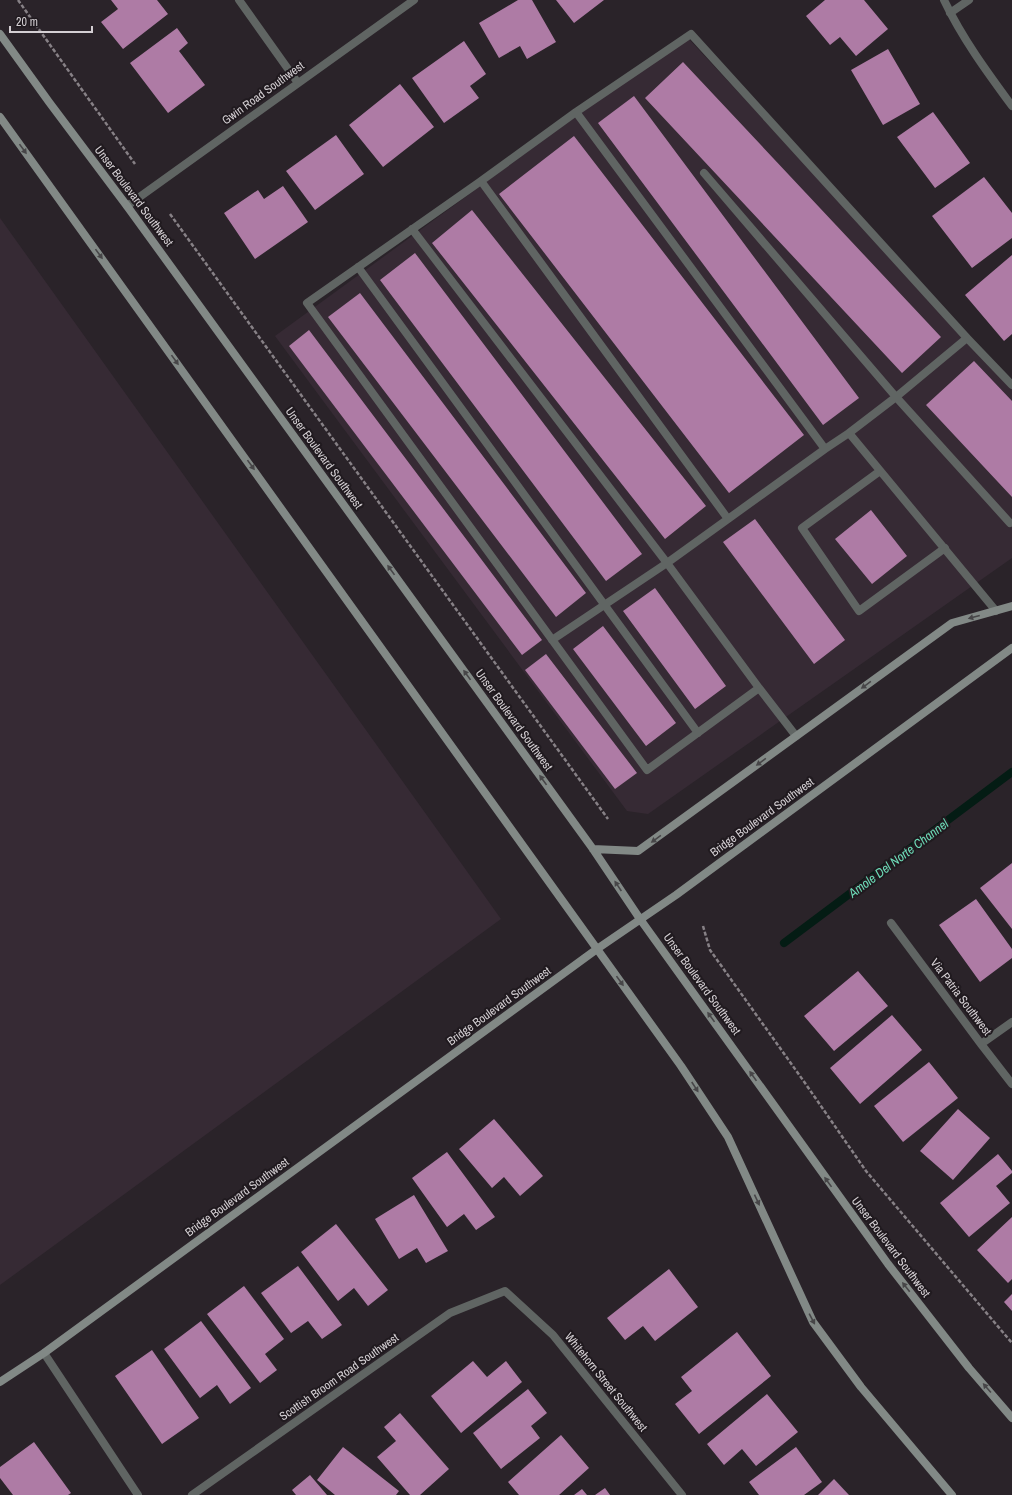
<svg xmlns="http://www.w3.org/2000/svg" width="1012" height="1495" font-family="'Archivo Narrow',sans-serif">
<rect width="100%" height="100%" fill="#2a2329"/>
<path fill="#362a34" d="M686,36L1012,386V558L648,814L627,811L275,336Z
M0,218L501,919L0,1285Z"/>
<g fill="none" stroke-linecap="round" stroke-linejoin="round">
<path stroke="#041c14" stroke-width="8" d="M784,943L1012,772"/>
</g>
<path fill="#ae7ba5" d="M111,0H157L168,14L123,49L101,22L118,9Z
M518,0H532L556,42L527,59L520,46L499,58L479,23Z
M556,0H604L574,23Z
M825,0H864L888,29L856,56L840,37L830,45L806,16Z
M177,28L188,43L179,51L205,85L168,113L130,63Z
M464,41L486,74L470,86L479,98L444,123L412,78Z
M888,49L920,104L883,125L851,70Z
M683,62L941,337L902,373L645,98Z
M400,84L434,127L383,167L349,125Z
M634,96L859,398L823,425L598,123Z
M933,112L970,163L935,188L897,137Z
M336,135L364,174L315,210L286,171Z
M574,136L804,435L729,493L499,194Z
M984,177L1012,213V238L972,268L932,216Z
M283,186L308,222L255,259L224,213L258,190L264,199Z
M472,210L706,506L665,539L432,243Z
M415,253L642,554L606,581L380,280Z
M1012,255V334L1004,341L965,295Z
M360,293L586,593L556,617L328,317Z
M309,330L542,640L522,655L289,346Z
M974,361L1012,401V497L926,405Z
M871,510L907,556L872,584L835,539Z
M755,519L845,640L814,664L723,542Z
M655,588L726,686L695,709L623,611Z
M603,626L676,723L646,746L573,649Z
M546,654L637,773L615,789L525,670Z
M1012,863V929L980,888Z
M976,899L1012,949V958L980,982L939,925Z
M858,971L888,1006L834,1051L804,1016Z
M892,1015L922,1050L860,1104L830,1068Z
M929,1062L958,1098L903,1142L874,1106Z
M958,1109L990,1138L953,1180L920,1151Z
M494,1119L543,1176L520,1196L504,1177L492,1188L459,1149Z
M447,1152L495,1217L476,1230L464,1214L447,1227L412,1178Z
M998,1154L1012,1171V1173L996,1186L1010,1203L969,1237L940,1203Z
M414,1195L448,1251L426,1263L417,1248L399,1259L375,1219Z
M1012,1217V1279L1008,1283L977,1250Z
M336,1224L388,1290L368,1306L354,1288L338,1301L301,1252Z
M298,1266L342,1325L322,1339L308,1321L291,1333L261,1293Z
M669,1269L698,1307L655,1341L643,1326L625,1340L607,1318Z
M244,1286L284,1339L265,1354L277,1370L260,1383L207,1314Z
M1012,1294V1311L1004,1302Z
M201,1321L251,1388L230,1404L217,1385L200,1398L164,1349Z
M737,1332L771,1376L699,1434L675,1404L692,1391L681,1377Z
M152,1350L199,1418L162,1444L115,1376Z
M473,1361L487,1377L506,1361L522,1382L461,1433L431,1396Z
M528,1389L547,1413L531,1426L540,1438L501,1469L473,1433Z
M767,1394L798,1432L756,1466L742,1449L724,1465L707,1444Z
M400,1413L449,1469L420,1495H410L377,1457L396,1441L384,1427Z
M561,1435L589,1468L559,1495H519L508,1482Z
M34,1442L71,1493L68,1495H13L0,1478V1467Z
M343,1447L399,1491L396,1495H335L317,1480Z
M796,1447L822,1482L804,1495H759L749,1482Z
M310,1475L327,1495H296L292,1490Z
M834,1479L849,1495H818Z
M605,1488L610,1495H595Z
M582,1489L587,1495H574Z"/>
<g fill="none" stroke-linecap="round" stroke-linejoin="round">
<path stroke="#878186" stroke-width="2.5" stroke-dasharray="4 2" stroke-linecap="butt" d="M18,0L135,164
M170,214L608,819
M703,926L710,950L805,1083L866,1171L1012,1343"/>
<path stroke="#606563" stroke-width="8" d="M576,112L481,181L728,519L825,449
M704,173L896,397L849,433
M481,181L307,303L647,770L759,688L667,563L728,519
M412,229L667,563L552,640
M358,267L698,733
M967,338L1012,385
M880,471L802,528L859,611L945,548
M996,611L849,433L825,449L576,112L691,34L967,338L896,397L1010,523
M759,688L796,736"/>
<path stroke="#606563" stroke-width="8" d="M239,0L298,83
M944,0C962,38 987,72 1012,106
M950,13L969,0
M127,206L414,0
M891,923L981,1044L1012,1084
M981,1044L1012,1022
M44,1353L138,1495
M192,1495L450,1313L505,1291L553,1335L682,1495"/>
<path stroke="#828986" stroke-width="8" d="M0,34L49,102L127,206L593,849L640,919L888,1264L969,1368L1012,1418
M0,117L681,1066L728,1137L813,1322L861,1387L952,1495
M593,849L638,851L952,623L1012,606
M0,1382L44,1353L597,949L676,895L1012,648"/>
</g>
<defs><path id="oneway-solid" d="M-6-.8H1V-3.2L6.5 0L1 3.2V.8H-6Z"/></defs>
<g fill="#474648">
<use href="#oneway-solid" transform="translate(23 149) rotate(54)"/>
<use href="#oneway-solid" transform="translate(99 254) rotate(54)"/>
<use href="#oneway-solid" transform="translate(175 360) rotate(54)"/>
<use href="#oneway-solid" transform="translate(251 465) rotate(54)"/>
<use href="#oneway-solid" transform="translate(391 570) rotate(-126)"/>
<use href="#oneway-solid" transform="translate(974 617) rotate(165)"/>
<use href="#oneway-solid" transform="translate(467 675) rotate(-126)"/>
<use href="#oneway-solid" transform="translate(866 685) rotate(144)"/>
<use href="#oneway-solid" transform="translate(761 762) rotate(144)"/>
<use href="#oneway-solid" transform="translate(543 780) rotate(-126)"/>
<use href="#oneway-solid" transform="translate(656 839) rotate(144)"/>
<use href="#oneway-solid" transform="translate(618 886) rotate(-124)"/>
<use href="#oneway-solid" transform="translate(620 981) rotate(54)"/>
<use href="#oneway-solid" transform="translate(711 1017) rotate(-126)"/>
<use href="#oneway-solid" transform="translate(753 1076) rotate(-125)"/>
<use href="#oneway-solid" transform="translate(695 1087) rotate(57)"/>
<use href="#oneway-solid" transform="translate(828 1182) rotate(-126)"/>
<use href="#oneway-solid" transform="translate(757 1200) rotate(65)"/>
<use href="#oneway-solid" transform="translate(906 1287) rotate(-128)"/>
<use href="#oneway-solid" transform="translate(812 1319) rotate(62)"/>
<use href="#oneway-solid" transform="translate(987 1388) rotate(-131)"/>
</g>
<g text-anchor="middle" stroke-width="4" stroke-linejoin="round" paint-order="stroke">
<g font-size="12" fill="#d4cfd3" stroke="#201a1f">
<text transform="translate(263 93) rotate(-36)" y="4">Gwin Road Southwest</text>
<text transform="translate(134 196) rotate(53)" y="4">Unser Boulevard Southwest</text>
<text transform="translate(324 458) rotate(54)" y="4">Unser Boulevard Southwest</text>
<text transform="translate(514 720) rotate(54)" y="4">Unser Boulevard Southwest</text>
<text transform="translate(762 817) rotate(-36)" y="4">Bridge Boulevard Southwest</text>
<text transform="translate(702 984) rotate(54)" y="4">Unser Boulevard Southwest</text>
<text transform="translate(961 997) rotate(53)" y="4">Via Patria Southwest</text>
<text transform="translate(499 1006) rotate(-36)" y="4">Bridge Boulevard Southwest</text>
<text transform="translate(237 1197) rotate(-36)" y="4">Bridge Boulevard Southwest</text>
<text transform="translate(891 1247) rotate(53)" y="4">Unser Boulevard Southwest</text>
<text transform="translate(339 1377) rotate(-35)" y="4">Scottish Broom Road Southwest</text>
<text transform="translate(606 1382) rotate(51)" y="4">Whitehorn Street Southwest</text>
</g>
<g font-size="13" font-style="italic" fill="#6ddcb8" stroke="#201a1f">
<text transform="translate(898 858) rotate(-37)" y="5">Amole Del Norte Channel</text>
</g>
</g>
<path d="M10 26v6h82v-6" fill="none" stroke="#d4cfd3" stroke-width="2"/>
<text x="16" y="26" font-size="12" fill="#d4cfd3" stroke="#201a1f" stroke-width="3" paint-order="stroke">20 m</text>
</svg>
